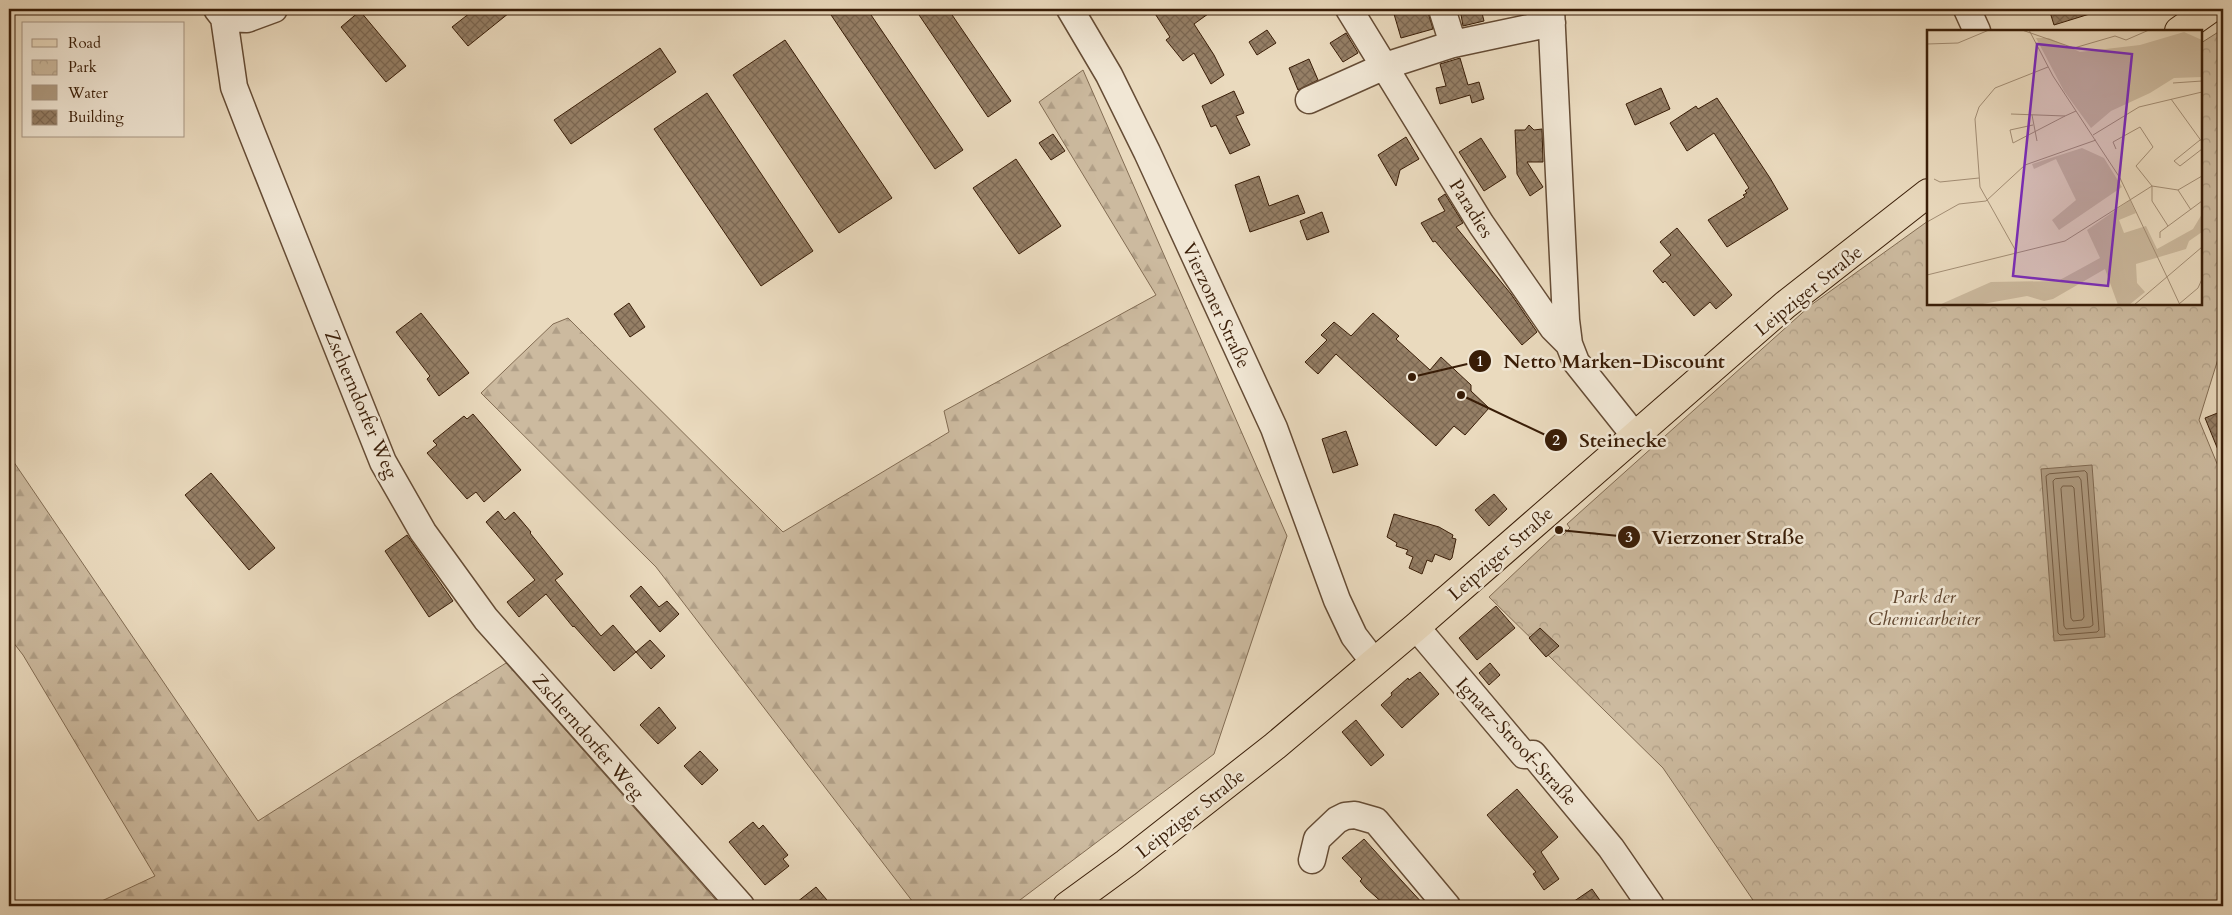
<svg xmlns="http://www.w3.org/2000/svg" width="2232" height="915" font-family="Cardo,serif">
<defs>
<pattern id="forest-firs" width="22" height="20" patternUnits="userSpaceOnUse" patternTransform="scale(1.25)"><rect width="22" height="20" fill="#ccba9f"/><path d="M5 1l3.5 6h-7zM16 11l3.5 6h-7z" fill="#b09f87"/></pattern>
<pattern id="park-crowns" width="20" height="18" patternUnits="userSpaceOnUse" patternTransform="scale(1.25)"><rect width="20" height="18" fill="#ccba9f"/><path d="M2 6a3 3 0 1 1 6 0M12 15a3 3 0 1 1 6 0" fill="none" stroke="#b09f87"/></pattern>
<pattern id="building-cross-hatch" width="8" height="8" patternUnits="userSpaceOnUse" patternTransform="scale(1.25)"><rect width="8" height="8" fill="#957f66"/><path d="M0 0l8 8M0 8l8-8" fill="none" stroke="#7b6752"/></pattern>
</defs>
<rect width="100%" height="100%" fill="#eadabe"/>
<filter id="stains"><feTurbulence type="fractalNoise" baseFrequency=".004" numOctaves="4"/><feColorMatrix values="0 0 0 0 .2 0 0 0 0 .09 0 0 0 0 .02 0 0 0 .5 -.17"/></filter>
<radialGradient id="worn" r=".72"><stop offset=".6" stop-color="#630" stop-opacity="0"/><stop offset="1" stop-color="#630" stop-opacity=".3"/></radialGradient>
<path fill="url(#forest-firs)" stroke="#826c53" d="M1083,70L1287,536L1214,754L1012,906H916L656,567L481,393L553,324L568,318L783,532L949,432L944,411L1156,295L1039,102Z
M9,455L258,821L506,663L721,906H91L155,876L23,655L9,637Z"/>
<path fill="url(#park-crowns)" stroke="#826c53" d="M2223,29V343L2199,420L2223,478V906H1757L1663,768L1489,597L1559,531L1563,535L1570,528L1567,524L1811,305L1928,221V304H2201V43Z"/>
<path fill="#ae9a80" stroke="#7f6850" d="M2092,465L2105,637L2054,641L2041,469Z"/>
<g fill="none" stroke-linecap="round" stroke-linejoin="round">
<path stroke="#745c44" stroke-width="1" d="M2085,471L2087,473L2099,630L2097,632L2060,635L2058,633L2046,476L2049,474Z
M2079,477L2081,480L2093,625L2090,627L2066,629L2064,626L2053,481L2055,479Z
M2063,486H2072L2074,488L2084,617L2082,620L2073,621L2071,618L2061,489Z"/>
</g>
<path fill="url(#building-cross-hatch)" stroke="#391d07" d="M475,9H514L468,46L452,27Z
M827,9H867L963,150L935,169Z
M915,9H948L1011,101L988,117Z
M1152,9H1215L1194,24L1214,55L1224,75L1211,84L1194,53L1183,61L1166,40L1170,37Z
M1413,9H1427L1433,29L1401,38L1394,14Z
M1460,9H1481L1484,21L1463,26Z
M2049,9H2095L2096,12L2054,25Z
M360,11L406,66L386,82L341,27Z
M1267,30L1276,43L1257,55L1249,42Z
M1346,33L1358,53L1343,62L1330,43Z
M785,40L892,198L839,233L733,75Z
M660,48L676,72L571,144L554,120Z
M1460,58L1468,85L1479,82L1484,99L1472,103L1470,95L1440,104L1436,88L1446,86L1440,64Z
M1309,59L1318,80L1298,90L1289,68Z
M1661,88L1670,109L1635,125L1626,104Z
M1234,91L1244,113L1236,116L1250,145L1230,154L1216,125L1211,127L1202,106Z
M707,93L813,251L761,286L654,129Z
M1717,98L1770,178L1788,209L1727,247L1708,220L1745,197L1743,195L1747,193L1745,191L1749,188L1714,133L1687,151L1670,123L1696,106L1698,109Z
M1529,125L1534,130L1542,129L1543,162H1527L1543,187L1530,196L1517,174L1515,130H1525Z
M1053,134L1065,151L1051,160L1039,143Z
M1406,137L1419,159L1400,170L1396,186L1378,155Z
M1481,138L1506,177L1484,191L1459,152Z
M1016,159L1061,226L1019,254L973,188Z
M1259,176L1269,206L1298,195L1305,213L1250,232L1235,185Z
M1445,194L1463,223L1456,227L1511,294L1537,332L1522,345L1435,241L1433,242L1421,223L1445,211L1438,199Z
M1322,212L1329,232L1307,240L1300,221Z
M1677,228L1732,295L1716,309L1710,302L1694,316L1665,281L1663,283L1653,271L1671,255L1660,242Z
M629,303L645,327L630,337L614,314Z
M421,313L469,373L439,396L427,379L430,376L396,332Z
M1373,313L1399,336L1396,339L1430,370L1441,357L1471,385V391L1489,408L1465,435L1454,426L1436,446L1336,354L1318,374L1305,362L1327,340L1321,335L1334,322L1351,336Z
M2220,412L2223,419V462L2205,418Z
M473,414L521,470L484,502L476,492L467,499L427,453L437,445L433,441L464,416L467,419Z
M1346,431L1358,465L1333,473L1322,439Z
M211,473L275,548L249,570L185,495Z
M1494,494L1507,509L1489,526L1475,510Z
M498,511L505,520L514,512L531,532L530,533L563,574L555,580L601,636L613,625L636,652L614,671L574,626L573,627L546,594L519,617L507,602L535,580L486,522Z
M1394,514L1439,527L1453,535L1452,538L1456,539L1452,558L1450,560L1435,554L1432,562L1427,560L1422,574L1409,568L1413,557L1406,554L1408,550L1396,546L1397,543L1387,537Z
M407,535L453,601L429,617L385,551Z
M641,586L659,607L667,601L679,614L660,632L630,596Z
M1496,606L1515,628L1477,660L1459,638Z
M1540,628L1559,646L1546,657L1529,638Z
M650,640L665,656L651,669L636,652Z
M1490,663L1500,675L1489,685L1479,673Z
M1420,672L1439,694L1402,728L1381,705L1392,695L1391,693L1408,678L1409,680Z
M659,707L676,728L658,744L640,725Z
M1356,720L1384,755L1371,766L1342,732Z
M700,751L718,770L702,785L684,766Z
M1517,789L1558,837L1541,852L1559,879L1544,890L1533,874L1536,872L1487,815Z
M753,822L759,829L763,825L788,855L783,859L789,866L765,885L729,842Z
M1364,839L1401,880L1425,906H1386L1366,888L1360,881L1362,879L1342,858Z
M816,887L832,906H792Z
M1592,889L1604,906H1567Z"/>
<g fill="none" stroke-linecap="round" stroke-linejoin="round">
<g stroke="#654c35" stroke-width="29">
<path id="minor" d="M217,9L224,18L234,87L251,131L383,462L423,532L486,619L741,906
M1070,9L1109,75L1147,152L1274,428L1337,600L1354,636L1374,662
M1349,9L1481,224L1553,328L1569,344
M1442,9L1453,44
M1551,9L1566,320L1569,344L1576,362L1635,436
M1967,9L1977,31
M224,18L247,19L274,9
M1309,100L1385,66L1453,44L1552,23
M1416,627L1524,755L1533,754L1611,848L1651,906
M1312,860L1317,839L1337,820L1345,816L1355,815L1376,821L1447,906"/>
</g>
<g stroke="#391d07" stroke-width="30">
<path id="major" d="M2179,31L2210,9
M1067,906L1126,863L1275,746L1416,627L1785,305L1928,193"/>
</g>
<use href="#minor" stroke="#f1e7d5" stroke-width="26"/>
<use href="#major" stroke="#eadabe" stroke-width="28"/>
</g>
<g text-anchor="middle" stroke-width="5" stroke-linejoin="round" paint-order="stroke">
<g font-size="19" fill="#391d07" stroke="#f1e7d5">
<text transform="translate(1472 208) rotate(58)" y="7">Paradies</text>
<text transform="translate(1808 290) rotate(-39)" y="7">Leipziger Straße</text>
<text transform="translate(1217 305) rotate(65)" y="7">Vierzoner Straße</text>
<text transform="translate(362 404) rotate(67)" y="7">Zscherndorfer Weg</text>
<text transform="translate(1500 553) rotate(-41)" y="7">Leipziger Straße</text>
<text transform="translate(589 736) rotate(49)" y="7">Zscherndorfer Weg</text>
<text transform="translate(1517 741) rotate(47)" y="7">Ignatz-Stroof-Straße</text>
<text transform="translate(1190 813) rotate(-38)" y="7">Leipziger Straße</text>
</g>
<g font-size="19" font-style="italic" fill="#5e442d" stroke="#f1e7d5">
<text x="1924" y="603">Park der<tspan x="1924" dy="22">Chemiearbeiter</tspan></text>
</g>
</g>
<g transform="translate(1927 30)">
<rect width="275" height="275" fill="#eadabe"/>
<path d="M155,118L177,128L195,157L132,200L125,190L149,170L129,129L107,139L105,134ZM203,170L209,183L192,190L197,203L219,196L230,219L266,199L275,184V202L262,211L259,219L209,234L210,253L218,262L202,275H191L178,239L126,269L117,271L100,266L50,275H12L64,252L131,251L173,228L160,200Z" fill="#ccba9f"/>
<path d="M257,2L275,10V47L247,48L223,63L184,81L164,98L137,61L109,8H122L153,22L213,15Z" fill="#ccba9f"/>
<path fill="none" stroke="#a38e75" stroke-width="1" d="M95,0L147,18L188,6L199,10L222,0M102,0L126,46L193,148L240,247M0,14L31,13L62,0M246,53L275,51M244,69L275,112M84,84L138,86L149,81M105,85L110,111M106,95L83,100L86,113L138,86M166,105L212,77L275,62M273,110L247,131L253,136L275,119M189,119L186,112L213,97L226,117L209,136L225,156L251,160L264,180M7,149L13,152L52,148M225,156V171L241,196M251,160L275,146M0,192L32,174L59,171L98,135L169,110M233,208V202L275,171M90,223L53,157L48,89L52,77L68,58L121,37M0,245L138,211L225,156M240,247L253,275M252,274L271,258L275,249M207,275L275,217"/>
<path fill="#7b2cbf" fill-opacity="0.15" stroke="#7b2cbf" stroke-width="2.5" d="M110,14L205,24L181,256L86,246Z"/>
<rect width="275" height="275" fill="none" stroke="#391d07" stroke-width="2.5"/>
</g>
<path fill="none" stroke="#391d07" stroke-width="2" d="M1412 377L1480 361M1461 395L1556 440M1559 530L1629 537"/>
<g fill="#391d07" stroke="#f1e7d5" stroke-width="2">
<circle cx="1412" cy="377" r="5"/>
<circle cx="1461" cy="395" r="5"/>
<circle cx="1559" cy="530" r="5"/>
<circle cx="1480" cy="361" r="12"/>
<circle cx="1556" cy="440" r="12"/>
<circle cx="1629" cy="537" r="12"/>
</g>
<g font-size="15" text-anchor="middle" font-weight="bold" fill="#fff">
<text x="1480" y="366">1</text>
<text x="1556" y="445">2</text>
<text x="1629" y="542">3</text>
</g>
<g font-size="20" text-anchor="middle" font-weight="bold" fill="#391d07" stroke="#f1e7d5" stroke-width="5" stroke-linejoin="round" paint-order="stroke">
<text x="1614" y="368">Netto Marken-Discount</text>
<text x="1623" y="447">Steinecke</text>
<text x="1728" y="544">Vierzoner Straße</text>
</g>
<rect width="2232" height="915" fill="none" stroke="#eadabe" stroke-width="30"/>
<rect x="10" y="10" width="2212" height="895" fill="none" stroke="#391d07" stroke-width="2.5"/>
<rect x="15" y="15" width="2202" height="885" fill="none" stroke="#391d07"/>
<rect x="22" y="22" width="162" height="115" fill="#f1e7d5" stroke="#a79683"/>
<rect x="32" y="39" width="25" height="8" fill="#eadabe" stroke="#a79683"/>
<text x="68" y="48" font-size="15" fill="#391d07">Road</text>
<rect x="32" y="60" width="25" height="15" fill="url(#park-crowns)" stroke="#a79683"/>
<text x="68" y="72" font-size="15" fill="#391d07">Park</text>
<rect x="32" y="85" width="25" height="15" fill="#ae9a80" stroke="#a79683"/>
<text x="68" y="98" font-size="15" fill="#391d07">Water</text>
<rect x="32" y="110" width="25" height="15" fill="url(#building-cross-hatch)" stroke="#a79683"/>
<text x="68" y="122" font-size="15" fill="#391d07">Building</text>
<rect width="100%" height="100%" filter="url(#stains)"/>
<rect width="100%" height="100%" fill="url(#worn)"/>
</svg>
